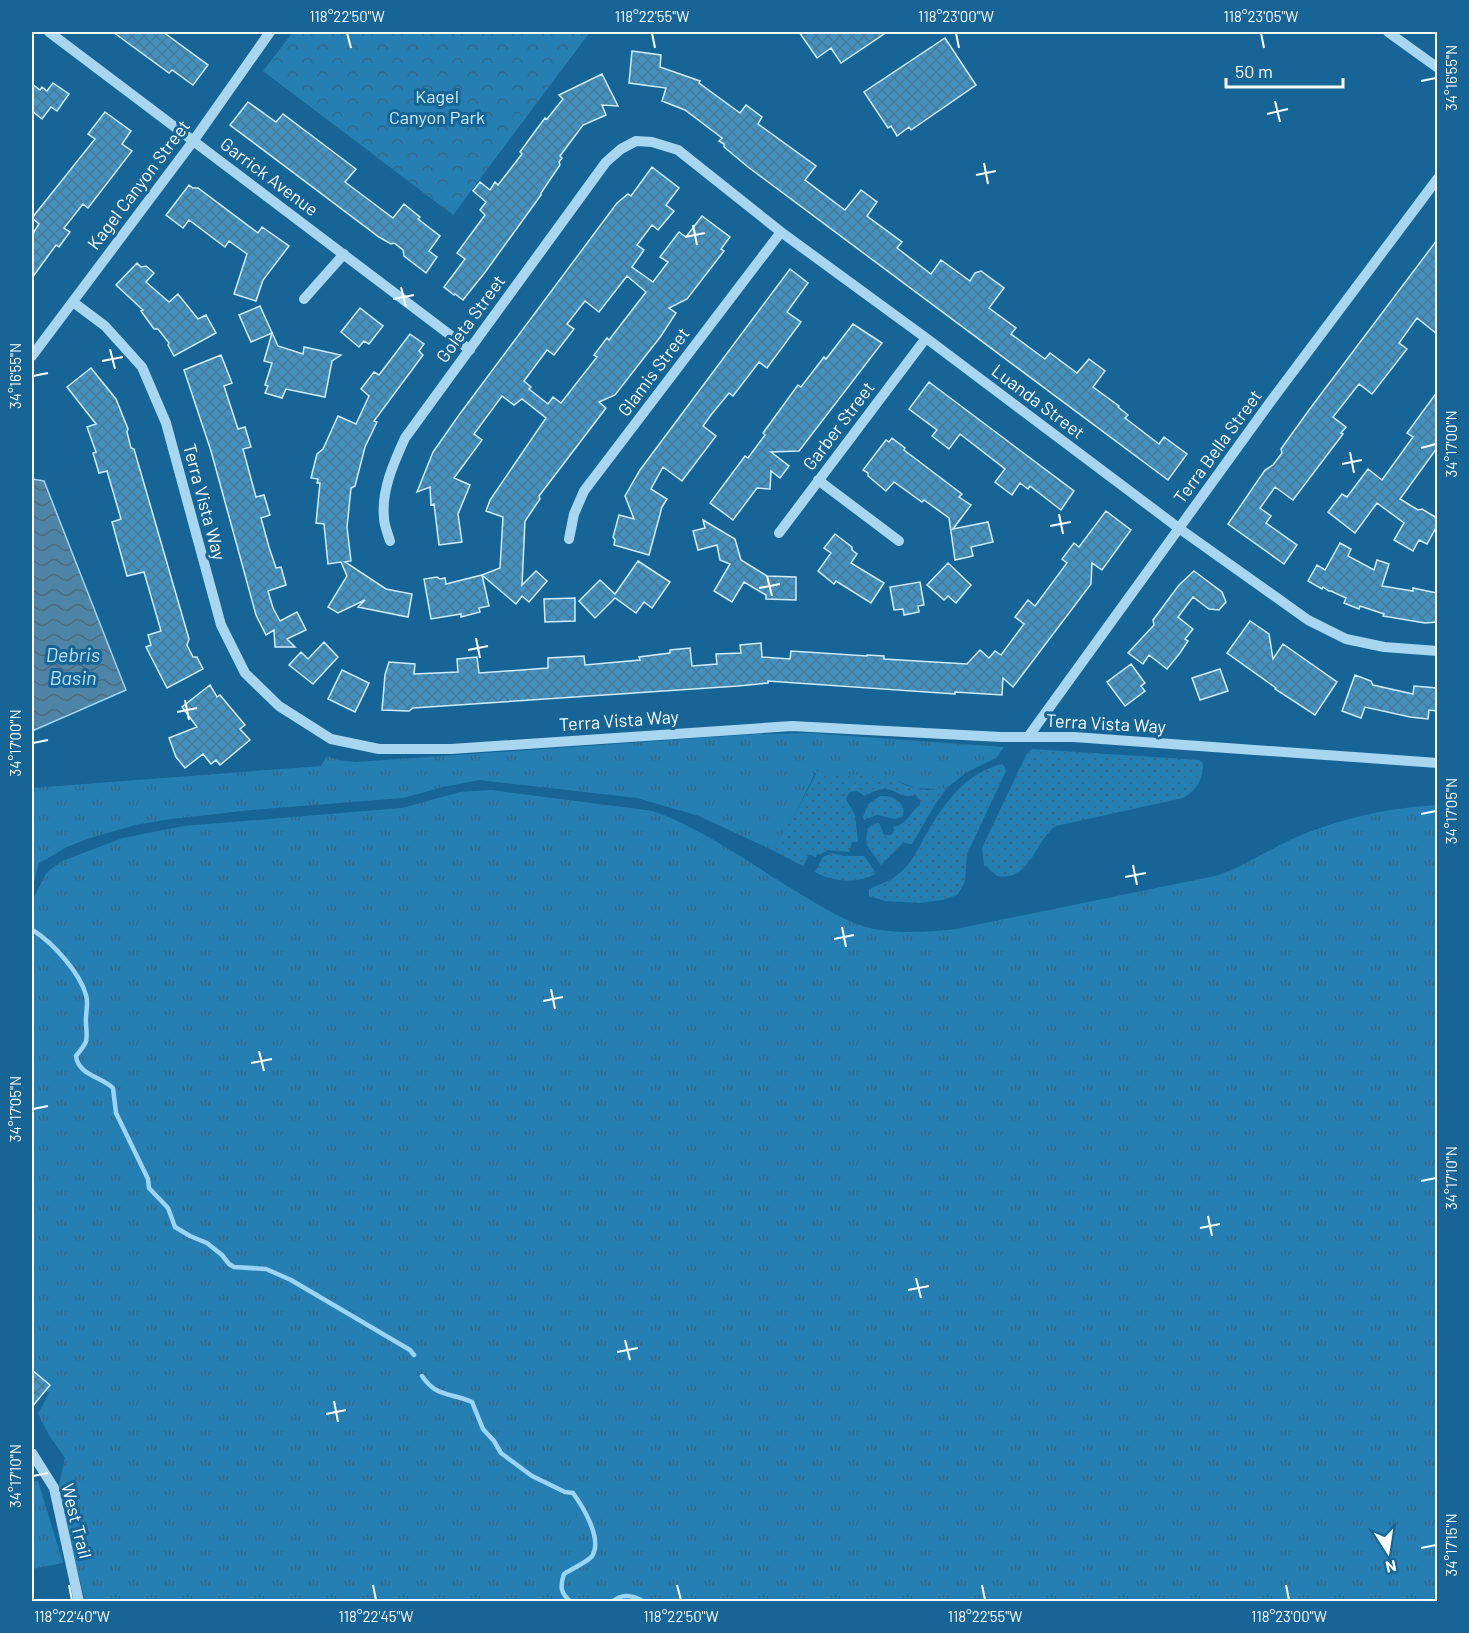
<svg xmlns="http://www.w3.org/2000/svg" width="1469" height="1633" font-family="Barlow,sans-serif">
<defs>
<pattern id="grass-tufts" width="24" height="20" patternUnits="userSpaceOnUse" patternTransform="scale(1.5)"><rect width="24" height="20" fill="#267fb3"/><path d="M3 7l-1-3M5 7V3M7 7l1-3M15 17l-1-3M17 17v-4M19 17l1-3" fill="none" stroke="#376885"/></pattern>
<pattern id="forest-crowns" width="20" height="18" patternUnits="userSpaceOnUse" patternTransform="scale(1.5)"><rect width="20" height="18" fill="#267fb3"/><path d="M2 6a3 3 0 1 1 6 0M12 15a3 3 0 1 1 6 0" fill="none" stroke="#376885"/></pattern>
<pattern id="garden-dots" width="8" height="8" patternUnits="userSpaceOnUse" patternTransform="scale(1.5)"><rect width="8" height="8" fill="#267fb3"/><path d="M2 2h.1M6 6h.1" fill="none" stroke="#376885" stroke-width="1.8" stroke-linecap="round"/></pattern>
<pattern id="water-waves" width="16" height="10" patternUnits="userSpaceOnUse" patternTransform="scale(1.5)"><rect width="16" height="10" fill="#4e84a6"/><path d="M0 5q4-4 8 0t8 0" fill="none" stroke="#4d6b7e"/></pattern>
<pattern id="building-cross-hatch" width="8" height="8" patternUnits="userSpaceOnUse" patternTransform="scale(1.5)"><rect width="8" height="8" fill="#4491bf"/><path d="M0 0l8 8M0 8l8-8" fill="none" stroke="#477997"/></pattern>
</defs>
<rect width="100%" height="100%" fill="#166596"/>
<path fill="url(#grass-tufts)" d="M809,733L1004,747L996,758L967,772L948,787L935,789L915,788L898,781L815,773L795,814L772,850L699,816L637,798L479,780L443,787L403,798L251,810L170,819L135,825L90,838L67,847L39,863L32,889V788L321,766L327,756L338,760L356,762L758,734Z
M491,790L653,811C704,829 754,866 800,894C823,907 848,924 874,929C901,934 929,932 956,929L1215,876C1242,868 1264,852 1290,840C1337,819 1386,808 1437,805V1601H85L58,1490L65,1458L49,1435L38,1414L49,1393L32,1381V901L47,872L62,861L123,838L184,826L402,808L460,792Z
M38,1481L63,1563L32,1569V1482Z"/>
<path fill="url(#forest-crowns)" d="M293,32H590L453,215L263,71Z"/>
<path fill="url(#garden-dots)" d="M1032,749L1199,760L1203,763C1203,779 1198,789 1183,798L1056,826C1034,841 1031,882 997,876L984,865L982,848L1027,753Z
M1002,764L1005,767L1006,771L967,854L965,882L957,895L942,900L919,903L885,901L869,896V889C880,884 892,881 901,872C911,863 918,850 924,838C943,805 963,774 1002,764Z
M817,772L892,778L907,786L927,790L948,787L936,803L912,844L903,843L881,865L866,844L867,829L873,824L879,823L884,835H891L894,831L893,827C908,824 909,813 920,805V800L915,795C894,801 895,778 865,796L857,791L849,792L846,799L855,815L858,842H852L849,852L828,850L820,855L817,854L816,857L809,854L803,866L772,850L795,814Z
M880,796C893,795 908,803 902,817L895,819L877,815L864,820L863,817L868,804Z
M832,853L844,856H864L874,870L875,874C856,884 833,882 815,872L823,857Z"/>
<path fill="url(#water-waves)" stroke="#9bd4f4" stroke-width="1.5" d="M32,479L44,481L126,690L32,731Z"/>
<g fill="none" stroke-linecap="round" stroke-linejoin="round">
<path stroke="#9bd4f4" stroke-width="4.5" d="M34,931C53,943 80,973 86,995C89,1004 85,1014 86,1023C87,1042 89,1040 76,1056C78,1075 102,1077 113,1088L116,1113L148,1179L149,1188L168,1208L175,1227L190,1236L207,1243L222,1255L229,1264L234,1267L266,1269L291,1280L410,1350L414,1355
M422,1376C437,1398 450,1392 472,1402L483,1429L494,1441L501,1453L532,1476L565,1492L573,1493C583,1507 603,1539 592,1556C589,1561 570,1570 564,1574C560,1586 560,1593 571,1602
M612,1602C622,1593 633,1595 644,1602"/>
</g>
<path fill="url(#building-cross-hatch)" stroke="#cfecfc" stroke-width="1.5" fill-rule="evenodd" d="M113,32H163L208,65L193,85L172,70L169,73Z
M799,32H887L841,63L831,48L817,58Z
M945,38L976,85L911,130L909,127L897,136L891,126L888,128L864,92Z
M632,51L661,55L660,67L700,81L699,83L740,113L746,105L762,117L758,124L816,166L805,180L845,210L861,190L877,202L867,216L902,242L897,248L931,274L941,260L970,281L975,273L981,271L1004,288L989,308L1016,328L1011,334L1045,359L1050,353L1077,373L1089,359L1105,371L1093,387L1119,406L1118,407L1128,415L1125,418L1159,444L1164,437L1187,454L1168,480L748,167L724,147V144L719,141L722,138L685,110L662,101L666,88L629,83Z
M602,74L618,106L602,105L606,115L583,125L560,156L562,158L559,162L560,165L541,193V195L486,271L463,300L455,294L454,295L444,287L465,259L457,253L485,215L480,210L486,202L473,191L480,182L490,190L495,182L498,185L522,154L520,152L536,130L545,118L547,119L563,99L559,95Z
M53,83L69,94L57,111L51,107L42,119L32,111V84L40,90L42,87L47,91Z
M248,102L276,122L283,114L356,169L345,182L393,218L404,204L420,217L418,219L440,236L429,251L437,257L426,273L404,256L403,250L394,243L391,244L379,237L230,125Z
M105,112L131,131L122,144L132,151L88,208L83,204L64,228L70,232L59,247L56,245L32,278V235L39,224L32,218L95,139L88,134Z
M652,167L679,188L666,205L674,211L658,230L652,225L637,245L644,250L632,267L653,282L668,262L660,257L679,232L686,237L702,216L730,237L721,249L724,251L687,299L669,308L676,313L661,336L615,395L599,402L606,408L539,496L540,499L525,521L522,585L536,571L547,581L529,602L522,596L516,604L482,575L500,568L503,517L486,511L490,500L546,418L522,399L514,405L502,396L474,434L482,440L454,478L470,485L458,514L462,542L439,545L434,504L431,505L430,487L417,492L433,452L459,415L617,203L628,194L631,196ZM627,276L646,292L609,340L607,338L594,355L597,357L561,403L553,397L548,404L529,389L531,387L524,381L547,350L554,355L574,329L567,324L585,301L599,312Z
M189,185L193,188H198L258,233L262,227L289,246L263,280L256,301L234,294L247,254L229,241L225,247L189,220L183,228L166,215Z
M1437,240V334L1417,318L1399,343L1407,349L1372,394L1359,384L1333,417L1346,427L1341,433L1343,434L1293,500L1275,487L1260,508L1271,516L1266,523L1297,545L1284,564L1228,524L1265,470L1273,465L1282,453L1281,449L1309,410Z
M137,263L141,267L146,266L154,273L146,282L169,302L178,294L198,319L206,315L216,333L174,356L168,345L169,343L158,329H154L141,311L143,310L116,285Z
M790,269L808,283L787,312L801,322L767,368L759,362L733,396L729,393L711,415L703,426L716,436L682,481L663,467L651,489L667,499L662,507L649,555L614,545L615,540L613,537L619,515L634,519L625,496L640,470Z
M260,306L278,346L303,354L304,347L341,355L332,361L325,397L286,389L282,398L265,393L268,386L265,385L272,363L264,361L272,333L251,342L239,315Z
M360,308L383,326L369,344L364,341L359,347L341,332Z
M853,324L882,343L799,451L771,452L789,466L780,478L771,471L770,489L757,488L733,520L710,503L745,456L748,458L765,435L763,433L798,385L801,387L824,357L826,359Z
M410,334L424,344L419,351L423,355L374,421L377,422L365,447L355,486L351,488L347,527L351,561L345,562L386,589L412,594L408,617L358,607L365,600L338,613L328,607L347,576L341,562L328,564L324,524L316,523L320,483H317L318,479L311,478L317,454L323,449L338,416L356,424L369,396L361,389L374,372L379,375Z
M221,355L232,383L224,386L238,429L245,427L251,447L243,449L256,497L264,495L270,515L261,518L269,547L276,568L281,567L286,585L268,591L273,608L280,621L297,612L306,630L287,639L295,647H275L274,630L266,635L256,615L211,451L184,370Z
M91,368L116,399L128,429L127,432L131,448L134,449L189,639L187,645L193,657H197L203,669L167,688L146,647L151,645L148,635L161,631L144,572L127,576L112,522L121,519L107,471L99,473L93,453L96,452L87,427L96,424L67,387Z
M929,382L1074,491L1061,510L1030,486L1028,489L1020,483L1012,495L995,482L1005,469L960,434L949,449L932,436L937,430L909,409Z
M1437,392V448L1400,499L1418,510L1422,509L1437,518V526L1427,544L1419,540L1413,551L1394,540L1404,523L1377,503L1355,533L1328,512L1342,494L1347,497L1368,469L1382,480L1413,437L1407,433Z
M892,438L905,448L904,450L962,494L959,497L971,505L953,529L988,522L993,542L971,547L973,556L955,560L949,518L924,500L922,502L894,482L886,491L868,476V473L863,470L886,440L889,442Z
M1106,511L1131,530L1102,570L1092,563L1091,584L1013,687L1003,678L1002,695L955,692V694L768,681V683L738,686L413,708L409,711L382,710L385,675L389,662L415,664L414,674L458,672L457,659L477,657L479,673L548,668V658L584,656L585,665L640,660L639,657L670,653V650L690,648L692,666L717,664L716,654L741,653L740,645L761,643L762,657L790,659L791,651L867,656V655L884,656V659L967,664L980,650L989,658L995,651L1001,655L1024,624L1015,617L1028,600L1035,606L1067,563L1062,559L1074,543L1079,547Z
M703,520L735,539L741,560L767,576L796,577V600L766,599V595L744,582L732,602L714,591L730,564L720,560L717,545L698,550L693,531L705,528Z
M835,534L852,547V550L857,554L851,563L884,583L871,603L836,581L834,584L818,571L831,553L824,548Z
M1340,543L1351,549L1348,556L1374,570L1377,560L1389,564L1382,586L1413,591V588L1437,593V622L1425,623L1383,616L1384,614L1360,606L1359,609L1344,603L1346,598L1331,591H1329L1323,587L1322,589L1308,581L1317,565L1325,570Z
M638,561L670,582L652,608L644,602L636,613L615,598L595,618L579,601L600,580L615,594Z
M948,563L971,585L956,603L948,596L944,600L927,585Z
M1194,571L1222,592L1226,602L1219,610L1209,609L1193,597L1178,617L1193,629L1185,639L1188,641L1180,653L1167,669L1149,655L1143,664L1128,653L1154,625L1153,620L1179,585Z
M482,575L489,606L479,608L480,612L461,617V614L431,619L424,579L437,577L440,579L445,578L446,584Z
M920,582L924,605L918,606L919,612L904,615L903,609L894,610L890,587Z
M575,598V621L545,622L544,599Z
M1250,621L1269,634L1273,659L1283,644L1337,682L1315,715L1275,689L1276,688L1227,653Z
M324,642L338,657L313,684L289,665L301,652L308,659Z
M1131,664L1145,683L1141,686L1145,691L1125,706L1107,682Z
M1220,669L1228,691L1200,700L1192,678Z
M342,670L369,683L355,712L328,699Z
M1355,675L1371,681L1373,685L1413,694L1414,686L1437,688V711L1429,710L1428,719L1410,717L1365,707L1361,718L1342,711Z
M210,685L217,697L220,695L245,725L240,729L250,740L220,765L216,760L211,764L203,754L185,768L176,757L169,738L197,727L182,707Z
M32,1370L50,1385L32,1407Z"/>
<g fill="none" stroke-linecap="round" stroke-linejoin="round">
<path stroke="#a8d6f1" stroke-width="10" d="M49,32L470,350
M1388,32L1438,68
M304,299L344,254
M73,302L105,326L142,367L166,423L221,625L245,673L279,706L331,739L379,749H451L792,726L1001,737H1074L1438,763
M32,356L194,140L270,32
M818,480L899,541
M779,533L926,338
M569,539L574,514L584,491L781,232
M390,541C388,534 384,525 384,518C381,491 394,462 405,438L606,162L621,149L636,141L652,142L678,150L781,232L926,338L1180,529L1308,620L1346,639L1384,647L1438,651
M1028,737L1271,401L1438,178
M32,1453L54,1488L79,1602"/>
</g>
<path fill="none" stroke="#fff" stroke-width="2" d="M347,33L351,48M652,33L655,48M956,33L959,48M1261,33L1264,48M1421,81L1436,78M1275,101L1280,122M1267,114L1288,109M984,163L988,184M976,175L996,171M693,225L697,245M685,237L705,233M401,287L406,307M393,299L414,295M110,349L115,369M102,361L123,357M33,376L48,373M1421,448L1436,444M1350,452L1354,473M1342,464L1362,460M1059,514L1063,534M1050,526L1071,522M767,576L772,596M759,588L780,584M476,638L480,658M468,650L488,646M185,700L189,720M177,712L197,708M33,743L48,740M1421,814L1436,811M1133,865L1137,885M1125,877L1146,873M842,927L846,947M834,939L854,935M551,989L555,1009M543,1001L563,997M259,1051L264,1071M251,1063L272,1059M33,1109L48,1106M1421,1181L1436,1178M1208,1216L1212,1236M1200,1228L1220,1224M916,1278L921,1298M908,1290L929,1286M625,1340L630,1360M617,1352L638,1348M334,1401L338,1422M326,1414L346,1410M33,1476L48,1473M1421,1548L1436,1545M69,1585L72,1600M373,1585L376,1600M677,1585L681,1600M982,1585L985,1600M1286,1585L1289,1600"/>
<g text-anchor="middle" stroke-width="6" stroke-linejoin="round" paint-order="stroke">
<g font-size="18" fill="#cfecfc" stroke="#166596">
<text x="437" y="103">Kagel<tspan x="437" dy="21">Canyon Park</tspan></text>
</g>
<g font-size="18" fill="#fff" stroke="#166596">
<text transform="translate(269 177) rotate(37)" y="6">Garrick Avenue</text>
<text transform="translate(139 185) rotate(-53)" y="6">Kagel Canyon Street</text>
<text transform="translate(471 319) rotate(-54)" y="6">Goleta Street</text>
<text transform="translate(654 372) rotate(-53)" y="6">Glamis Street</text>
<text transform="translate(1038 402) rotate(37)" y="6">Luanda Street</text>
<text transform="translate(839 426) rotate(-53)" y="6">Garber Street</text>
<text transform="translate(1218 447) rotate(-54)" y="6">Terra Bella Street</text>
<text transform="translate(204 502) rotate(75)" y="6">Terra Vista Way</text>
<text transform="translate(619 721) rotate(-4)" y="6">Terra Vista Way</text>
<text transform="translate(1106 724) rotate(3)" y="6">Terra Vista Way</text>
<text transform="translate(76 1521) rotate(76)" y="6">West Trail</text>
</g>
<g font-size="20" font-style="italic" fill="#b8e1f8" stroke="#166596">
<text x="73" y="662">Debris<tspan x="73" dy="23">Basin</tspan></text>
</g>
</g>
<rect width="1469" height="1633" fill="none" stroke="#166596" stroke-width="66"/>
<g transform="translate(1388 1552) rotate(168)" stroke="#166596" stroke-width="4.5" paint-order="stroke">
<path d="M0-4.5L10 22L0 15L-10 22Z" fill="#ffffff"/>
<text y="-9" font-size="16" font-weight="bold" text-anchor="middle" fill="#ffffff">N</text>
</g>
<path d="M1226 78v9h117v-9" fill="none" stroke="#ffffff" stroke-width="3"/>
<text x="1235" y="78" font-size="18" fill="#ffffff" stroke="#166596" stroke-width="4.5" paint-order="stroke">50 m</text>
<rect x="33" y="33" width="1403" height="1567" fill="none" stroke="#fff" stroke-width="2"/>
<g font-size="15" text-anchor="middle" fill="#fff">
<text x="347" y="22">118°22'50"W</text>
<text x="652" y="22">118°22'55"W</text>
<text x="956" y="22">118°23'00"W</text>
<text x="1261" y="22">118°23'05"W</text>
<text transform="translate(1452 78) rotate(-90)" y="5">34°16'55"N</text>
<text transform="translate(16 376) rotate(-90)" y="5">34°16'55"N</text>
<text transform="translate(1452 444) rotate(-90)" y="5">34°17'00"N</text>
<text transform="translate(16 743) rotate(-90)" y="5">34°17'00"N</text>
<text transform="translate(1452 811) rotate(-90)" y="5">34°17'05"N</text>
<text transform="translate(16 1109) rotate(-90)" y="5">34°17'05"N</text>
<text transform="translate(1452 1178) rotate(-90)" y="5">34°17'10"N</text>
<text transform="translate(16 1476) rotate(-90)" y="5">34°17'10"N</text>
<text transform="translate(1452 1545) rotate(-90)" y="5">34°17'15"N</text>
<text x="72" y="1622">118°22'40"W</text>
<text x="376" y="1622">118°22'45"W</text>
<text x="681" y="1622">118°22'50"W</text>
<text x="985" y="1622">118°22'55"W</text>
<text x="1289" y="1622">118°23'00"W</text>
</g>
</svg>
